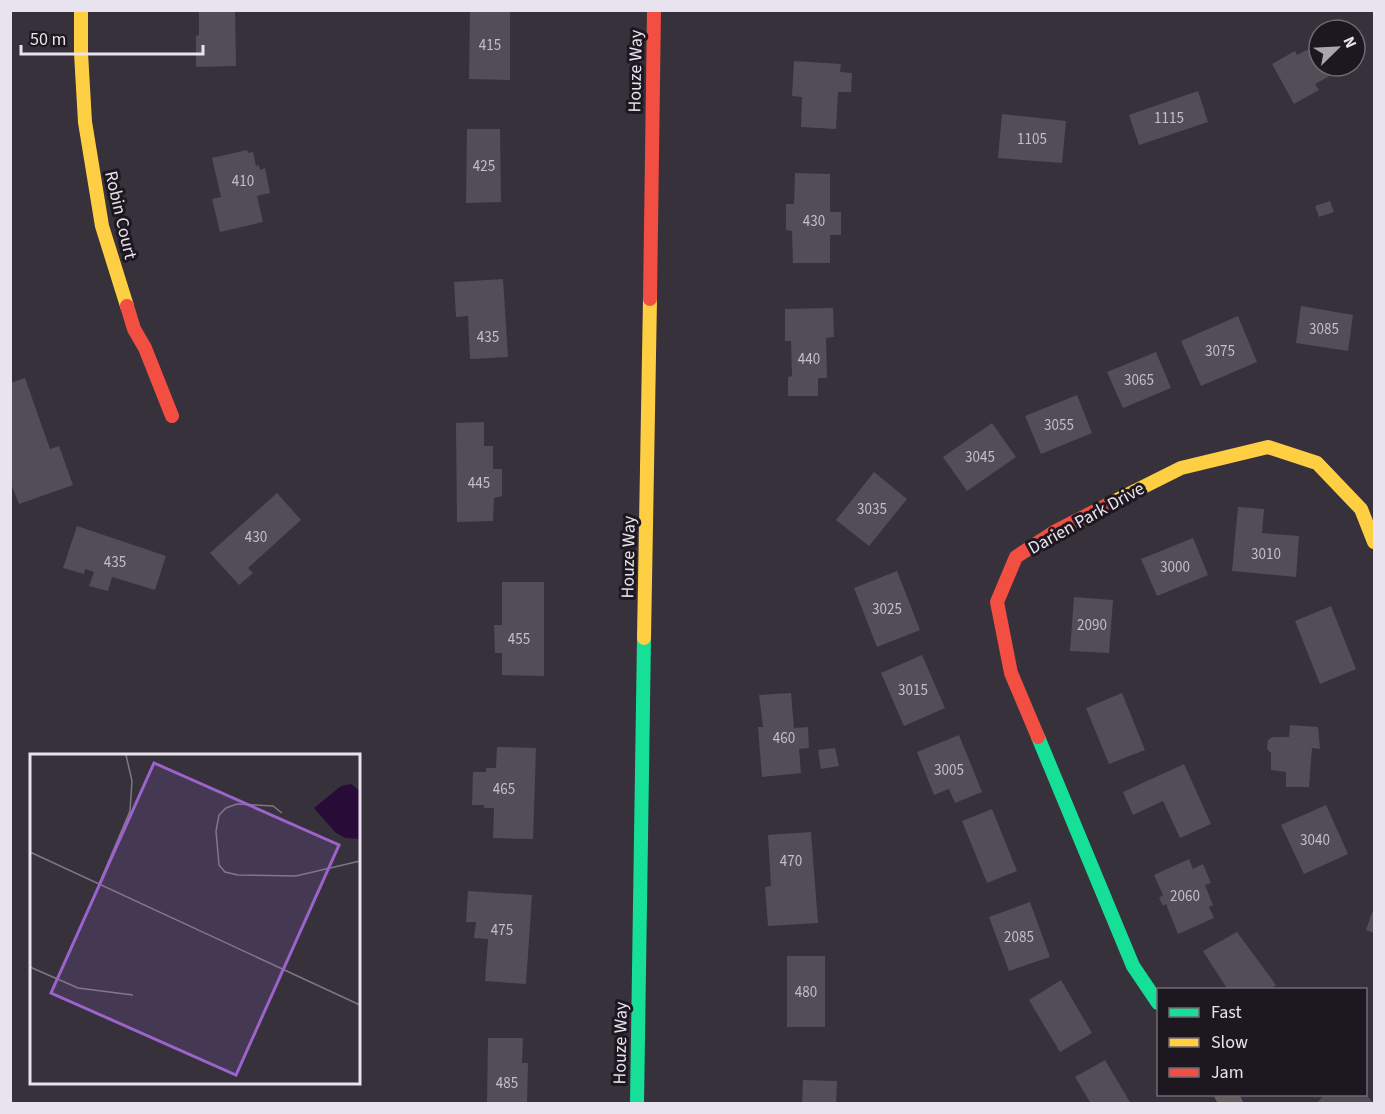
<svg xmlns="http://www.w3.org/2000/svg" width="1385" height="1114" font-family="'Source Sans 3',sans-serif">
<rect width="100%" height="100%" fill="#37313c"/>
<path fill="#524d56" d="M199,10H235L236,66L196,67V36L199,35Z
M470,10H510V80L469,79Z
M1319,44V66H1348L1315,84L1319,90L1294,104L1272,64L1295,51L1297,55Z
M794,61L841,64L840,72L852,73L851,92H838L836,129L801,127L802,97L792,96Z
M1198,91L1208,122L1139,145L1129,115Z
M1002,114L1066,121L1062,163L998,158Z
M467,129H500L501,202L466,203Z
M247,150L248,153L253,152L256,166L259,165L260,170L265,168L270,193L257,196L263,222L220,232L212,199L221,197L212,158Z
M795,173L830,174V212H841V235H830V263H793L792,231L786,230V204H794Z
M1330,201L1334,212L1319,217L1315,206Z
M503,279L508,357L470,359L468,316L456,317L454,282Z
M1301,306L1353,315L1348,351L1296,343Z
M833,308L834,337L826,338L827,378H818V396H788V377L792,376L791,341H785V309Z
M1238,316L1257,362L1201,386L1181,341Z
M1156,352L1171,388L1123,408L1107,372Z
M25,378L50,449L59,446L73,485L19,504L10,481V383Z
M1077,395L1092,433L1041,454L1025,416Z
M484,422V446H493V469H502V496L494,498L493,521L457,522L456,423Z
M992,423L1016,457L967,491L943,457Z
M874,472L907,499L869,546L836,520Z
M277,493L301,520L248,568L253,573L239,585L210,553Z
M1238,507L1264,509L1262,533L1299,536L1296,577L1232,571Z
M77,526L166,556L155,590L112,577L108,591L89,586L94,572L85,569L84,574L63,568Z
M1193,538L1208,575L1157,596L1141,559Z
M897,571L920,630L877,647L854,588Z
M502,582H544V676L502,675V653H495L494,625H502Z
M1074,597L1113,600L1109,653L1070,651Z
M1331,606L1356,669L1320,684L1295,621Z
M922,655L945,708L904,726L881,673Z
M791,693L794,728L808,727L809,748L799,749L801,773L762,777L758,727H763L759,695Z
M1122,693L1145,750L1109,764L1086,708Z
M1290,725L1318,727L1320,749L1312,748L1309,787H1286V772L1271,770V753L1267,749L1268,740L1273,737H1289Z
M959,735L982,792L955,803L949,789L934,795L917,752Z
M497,747L536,748L533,839L493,838L494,808H484V805H472L473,772H486V768H496Z
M835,748L839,766L821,769L818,750Z
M1184,764L1211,824L1180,838L1163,801L1133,815L1123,792Z
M1326,805L1348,854L1304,874L1281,825Z
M992,809L1017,871L987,883L962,821Z
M811,832L818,923L768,926L765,887L771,886L768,835Z
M1189,859L1193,869L1203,864L1211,883L1205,885L1213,905L1209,907L1214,918L1178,934L1166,904L1163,906L1159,898L1163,895L1154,875Z
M468,891L532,895L526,984L485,981L488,939L474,938L476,922H466Z
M1030,902L1050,957L1009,971L989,917Z
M1374,907V933L1366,930Z
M1237,932L1276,985L1269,990H1228L1203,951Z
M787,956H825V1027H787Z
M1061,980L1092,1033L1060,1052L1029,1000Z
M488,1038H523L522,1063H528L527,1104H487Z
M1105,1060L1131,1104H1091L1075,1077Z
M803,1080L837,1081L836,1104H802Z
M1325,1094H1366L1374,1104H1316Z"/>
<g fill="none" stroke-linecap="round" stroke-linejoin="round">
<path stroke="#665f5b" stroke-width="22" d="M1225,1094L1232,1104"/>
<path stroke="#16e098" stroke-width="14" d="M1038,737L1133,966L1158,1003
M637,1104L644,638"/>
<path stroke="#ffcf43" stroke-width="14" d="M81,10V53L85,122L102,226L127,306
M1107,505L1181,468L1268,447L1317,463L1361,509L1374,542
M644,638L650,299"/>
<path stroke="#f24e42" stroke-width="14" d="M650,299L654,10
M127,306L134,329L145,348L172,416
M1038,737L1011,673L997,602L1016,557L1054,532L1107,505"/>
</g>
<g text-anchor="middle" stroke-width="6" stroke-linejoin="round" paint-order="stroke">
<g font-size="15" fill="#c3bec9">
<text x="490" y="50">415</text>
<text x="1169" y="123">1115</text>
<text x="1032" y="144">1105</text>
<text x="484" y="171">425</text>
<text x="243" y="186">410</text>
<text x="814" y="226">430</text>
<text x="1324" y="334">3085</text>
<text x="488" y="342">435</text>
<text x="1220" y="356">3075</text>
<text x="809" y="364">440</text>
<text x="1139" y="385">3065</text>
<text x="1059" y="430">3055</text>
<text x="980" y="462">3045</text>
<text x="479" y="488">445</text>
<text x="872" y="514">3035</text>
<text x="256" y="542">430</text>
<text x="1266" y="559">3010</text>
<text x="115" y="567">435</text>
<text x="1175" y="572">3000</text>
<text x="887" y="614">3025</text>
<text x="1092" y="630">2090</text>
<text x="519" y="644">455</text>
<text x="913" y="695">3015</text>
<text x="784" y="743">460</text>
<text x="949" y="775">3005</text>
<text x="504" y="794">465</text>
<text x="1315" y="845">3040</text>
<text x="791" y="866">470</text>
<text x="1185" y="901">2060</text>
<text x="502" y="935">475</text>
<text x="1019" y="942">2085</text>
<text x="806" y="997">480</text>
<text x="507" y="1088">485</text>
</g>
<g font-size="18" fill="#e9e3ef" stroke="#1d1820">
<text transform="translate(635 71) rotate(-89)" y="6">Houze Way</text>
<text transform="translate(121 215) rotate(77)" y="6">Robin Court</text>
<text transform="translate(1086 518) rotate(-29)" y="6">Darien Park Drive</text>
<text transform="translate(628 557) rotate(-89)" y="6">Houze Way</text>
<text transform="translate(620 1043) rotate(-89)" y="6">Houze Way</text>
</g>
</g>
<g transform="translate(30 754)">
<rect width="330" height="330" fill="#37313c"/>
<path d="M321,30L330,37V85L315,84L305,78L284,54L311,32Z" fill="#280b37"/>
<path fill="none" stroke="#7e7884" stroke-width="1.5" d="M252,59L243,52L207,50L196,54L189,61L186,77L189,111L195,118L208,121L266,122L330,107M0,98L330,251M69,130L100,57L102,27L96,1M0,213L48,234L103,241"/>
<path fill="#9c63cd" fill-opacity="0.15" stroke="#9c63cd" stroke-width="3" d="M124,9L309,91L206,321L21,239Z"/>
<rect width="330" height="330" fill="none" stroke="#e9e3ef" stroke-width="3"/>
</g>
<rect width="1385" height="1114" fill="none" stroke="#e9e3ef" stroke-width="24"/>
<rect x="1157" y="988" width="210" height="108" fill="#1d1820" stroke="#6f6973" stroke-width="1.5"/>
<rect x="1169" y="1008" width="30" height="9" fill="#16e098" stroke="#6f6973" stroke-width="1.5"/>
<text x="1211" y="1018" font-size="18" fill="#e9e3ef">Fast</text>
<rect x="1169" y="1038" width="30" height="9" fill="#ffcf43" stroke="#6f6973" stroke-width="1.5"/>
<text x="1211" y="1048" font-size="18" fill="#e9e3ef">Slow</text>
<rect x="1169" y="1068" width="30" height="9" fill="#f24e42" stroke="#6f6973" stroke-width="1.5"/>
<text x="1211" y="1078" font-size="18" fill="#e9e3ef">Jam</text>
<g transform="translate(1337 48) rotate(66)"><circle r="28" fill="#1d1820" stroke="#6f6973" stroke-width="1.5"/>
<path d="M0-4.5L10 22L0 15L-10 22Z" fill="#aba5b0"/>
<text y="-9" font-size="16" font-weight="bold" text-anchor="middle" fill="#e9e3ef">N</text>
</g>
<path d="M21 45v9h182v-9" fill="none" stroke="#e9e3ef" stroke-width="3"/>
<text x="30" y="45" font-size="18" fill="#e9e3ef" stroke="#1d1820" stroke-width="4.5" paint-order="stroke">50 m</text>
</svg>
